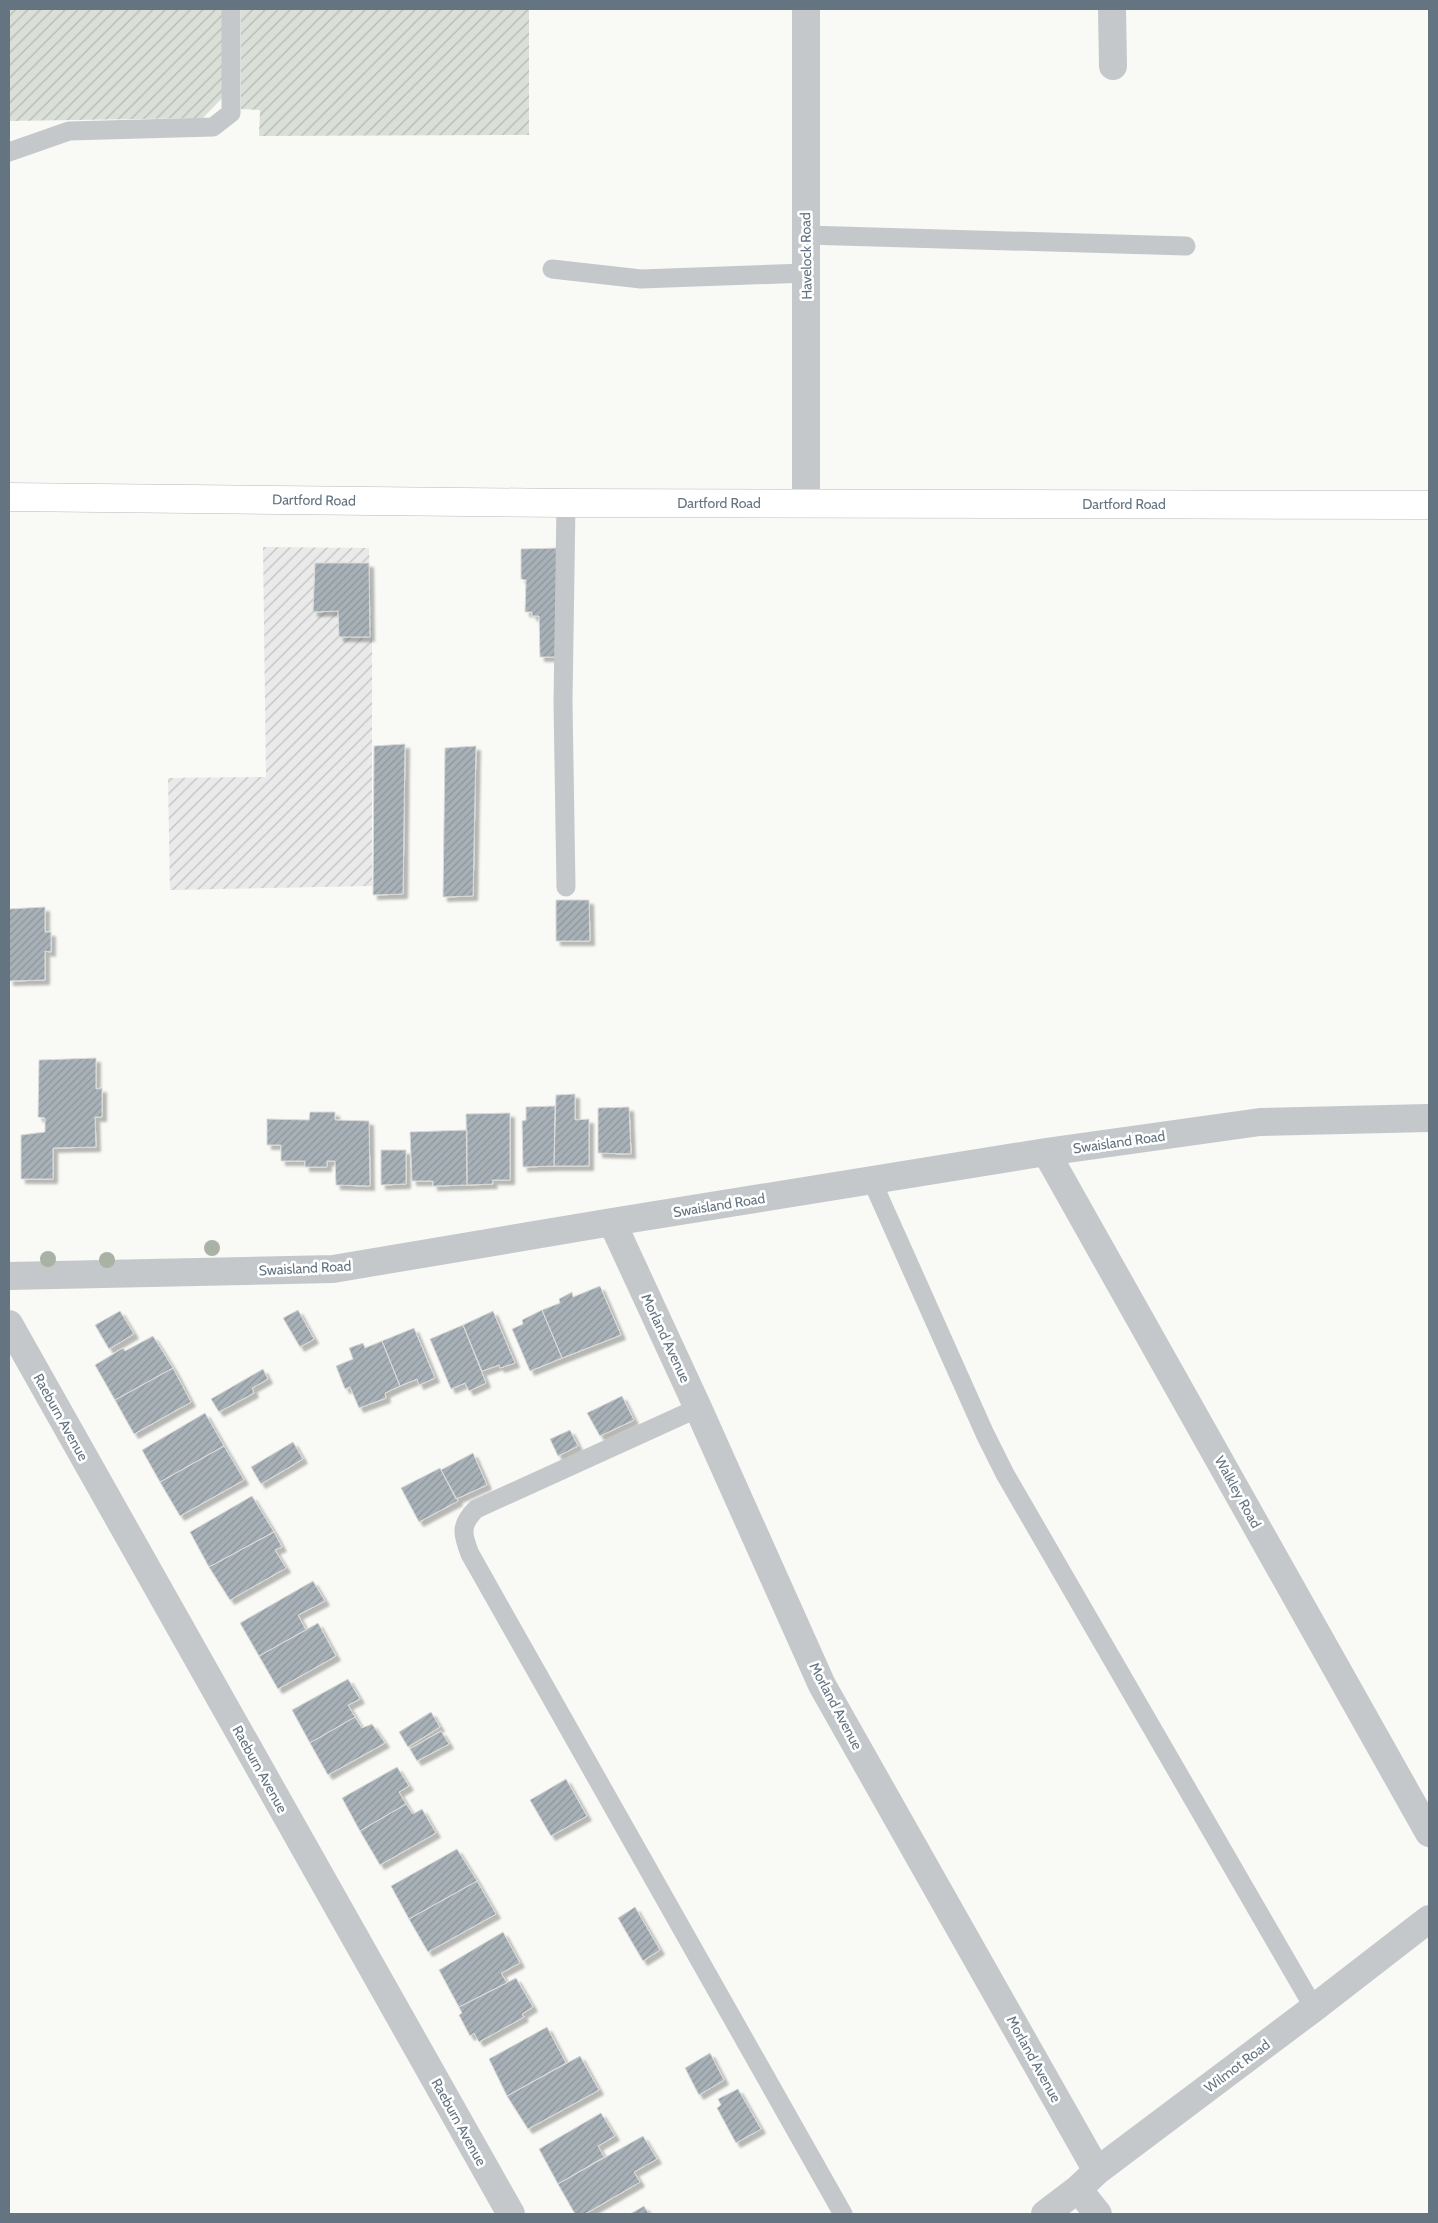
<svg xmlns="http://www.w3.org/2000/svg" width="1438" height="2223" font-family="Cabin,sans-serif">
<defs>
<pattern id="industrial-furrows" width="10" height="10" patternUnits="userSpaceOnUse" patternTransform="scale(1.25)"><rect width="10" height="10" fill="#e9eae9"/><path d="M-1 1l2-2M0 10L10 0M9 11l2-2" fill="none" stroke="#c0c2c2"/></pattern>
<pattern id="garden-furrows" width="10" height="10" patternUnits="userSpaceOnUse" patternTransform="scale(1.25)"><rect width="10" height="10" fill="#dae0d7"/><path d="M-1 1l2-2M0 10L10 0M9 11l2-2" fill="none" stroke="#b4bab4"/></pattern>
<pattern id="building-hatch" width="6" height="6" patternUnits="userSpaceOnUse" patternTransform="scale(1.25)"><rect width="6" height="6" fill="#a8b1b7"/><path d="M-1 1l2-2M0 6l6-6M5 7l2-2" fill="none" stroke="#8c959a"/></pattern>
<filter id="shadow"><feDropShadow dx="4.5" dy="4.5" stdDeviation="1" flood-color="#0004"/></filter>
</defs>
<rect width="100%" height="100%" fill="#f9f9f6"/>
<path fill="url(#industrial-furrows)" fill-rule="evenodd" d="M263,547L369,548L372,637V886L170,890L168,778L266,777ZM315,563H369L370,637H339L338,611L313,612Z"/>
<path fill="url(#garden-furrows)" d="M9,9H223V97L203,118L9,121Z
M241,9H529V135L259,136L260,110L241,109Z"/>
<path fill="url(#building-hatch)" stroke="#dadad8" filter="url(#shadow)" d="M558,548L556,657H540L539,616H532V612H525L526,580L521,579V549Z
M315,563H369L370,637H339L338,611L313,612Z
M405,744L403,894L373,895L374,746Z
M476,746L473,896L443,897L445,748Z
M556,900H589L590,941H556Z
M45,907V932H51V952L45,951V980L9,981V909Z
M96,1058V1089L102,1088V1117H95L96,1147L53,1148V1179H21V1135L45,1132V1118L38,1117L39,1060Z
M575,1094V1120L589,1119V1166H554L556,1095Z
M555,1106L554,1166L523,1167L522,1121L526,1120V1107Z
M629,1107L631,1154L598,1153V1108Z
M310,1112H335V1120L369,1121L370,1186L336,1185L335,1161H327V1167H305V1161H281V1145H267V1119L309,1120Z
M510,1113V1180H492L493,1184L467,1185L466,1114Z
M467,1130V1185L433,1186V1181H412L410,1132Z
M381,1150H406V1184L381,1185Z
M600,1286L621,1335L562,1358L542,1310L560,1303L559,1299L572,1292L573,1297Z
M298,1310L314,1339L300,1347L283,1318Z
M542,1310L562,1358L530,1371L512,1329L523,1324L522,1320Z
M120,1311L134,1334L109,1349L95,1325Z
M493,1311L515,1363L500,1368L499,1365L482,1371L463,1325Z
M463,1325L486,1383L469,1391L465,1383L451,1389L430,1339Z
M414,1328L435,1378L419,1385L417,1379L400,1386L382,1341Z
M153,1336L173,1368L115,1400L95,1365L123,1348L125,1351Z
M382,1341L400,1386L385,1393L386,1398L359,1408L350,1387L345,1389L336,1366L353,1359L349,1348L363,1343L365,1348Z
M173,1368L191,1402L134,1434L115,1400Z
M263,1369L268,1379L252,1388L254,1393L219,1412L211,1399Z
M622,1396L634,1420L600,1436L587,1413Z
M205,1413L224,1446L160,1482L142,1450Z
M570,1430L578,1446L558,1456L550,1439Z
M293,1442L303,1459L261,1484L251,1467Z
M224,1446L244,1480L180,1516L160,1482Z
M473,1453L487,1485L456,1499L441,1470Z
M440,1468L458,1501L419,1522L401,1488Z
M252,1496L274,1532L209,1567L190,1532Z
M274,1532L282,1547L275,1550L286,1568L230,1600L209,1567Z
M313,1581L325,1601L298,1615L306,1630L259,1656L240,1623Z
M318,1623L336,1656L278,1689L259,1656Z
M348,1679L360,1699L348,1705L355,1717L310,1743L292,1710Z
M431,1712L440,1727L408,1747L399,1732Z
M355,1717L362,1728L372,1724L385,1743L328,1775L310,1743Z
M441,1731L449,1744L417,1761L410,1749Z
M397,1767L409,1786L399,1792L406,1804L360,1831L342,1798Z
M566,1779L587,1816L551,1836L530,1800Z
M406,1804L413,1814L422,1809L436,1833L380,1865L360,1831Z
M457,1849L477,1881L409,1919L391,1886Z
M477,1881L496,1914L428,1952L409,1919Z
M635,1907L660,1950L643,1961L618,1918Z
M503,1932L520,1963L501,1973L507,1983L459,2007L439,1970Z
M516,1978L533,2007L522,2014L524,2017L479,2042L474,2033L470,2036L459,2015L462,2013L459,2007Z
M547,2027L566,2063L507,2096L489,2059Z
M710,2053L724,2080L699,2095L685,2068Z
M580,2056L599,2090L528,2129L507,2096Z
M738,2089L761,2129L736,2143L717,2108L721,2105L718,2099Z
M601,2113L615,2136L598,2146L604,2157L558,2184L539,2149Z
M643,2136L657,2159L634,2172L640,2182L585,2214H575L558,2184Z
M644,2206L649,2214H630Z"/>
<g fill="none" stroke-linecap="round" stroke-linejoin="round">
<g stroke="#b7bcbf" stroke-width="29">
<path id="primary" d="M9,497L566,503L1429,505"/>
</g>
<path stroke="#c4c8cb" stroke-width="19" d="M9,152L69,131L213,127L231,113V9
M806,235L1186,246
M552,269L641,279L807,273
M566,503L563,702L566,887
M872,1181L985,1434L1005,1474L1314,2008
M698,1408L476,1509C460,1525 462,1534 470,1554L843,2214"/>
<path stroke="#c4c8cb" stroke-width="28" d="M1112,9L1113,66
M806,503V9
M1046,1152L1429,1833
M612,1222L698,1408L822,1685L1097,2171
M9,1276L333,1269L612,1222L1046,1152L1260,1122L1429,1118
M9,1324L511,2214
M1078,2189L1098,2214
M1045,2214L1078,2189L1097,2171L1314,2008L1429,1919"/>
<use href="#primary" stroke="#fff" stroke-width="28"/>
</g>
<g fill="#a9b3a5">
<circle cx="212" cy="1248" r="8"/>
<circle cx="48" cy="1259" r="8"/>
<circle cx="107" cy="1260" r="8"/>
</g>
<g text-anchor="middle" stroke-width="5" stroke-linejoin="round" paint-order="stroke">
<g font-size="14" fill="#647481" stroke="#fff">
<text transform="translate(806 256) rotate(-91)" y="5">Havelock Road</text>
<text transform="translate(314 500) rotate(1)" y="5">Dartford Road</text>
<text x="719" y="508">Dartford Road</text>
<text x="1124" y="509">Dartford Road</text>
<text transform="translate(1119 1142) rotate(-8)" y="5">Swaisland Road</text>
<text transform="translate(719 1205) rotate(-9)" y="5">Swaisland Road</text>
<text transform="translate(305 1268) rotate(-3)" y="5">Swaisland Road</text>
<text transform="translate(666 1338) rotate(65)" y="5">Morland Avenue</text>
<text transform="translate(61 1417) rotate(61)" y="5">Raeburn Avenue</text>
<text transform="translate(1238 1492) rotate(61)" y="5">Walkley Road</text>
<text transform="translate(836 1706) rotate(62)" y="5">Morland Avenue</text>
<text transform="translate(260 1769) rotate(61)" y="5">Raeburn Avenue</text>
<text transform="translate(1034 2059) rotate(61)" y="5">Morland Avenue</text>
<text transform="translate(1237 2066) rotate(-37)" y="5">Wilmot Road</text>
<text transform="translate(459 2122) rotate(61)" y="5">Raeburn Avenue</text>
</g>
</g>
<rect width="1438" height="2223" fill="none" stroke="#647481" stroke-width="20"/>
</svg>
